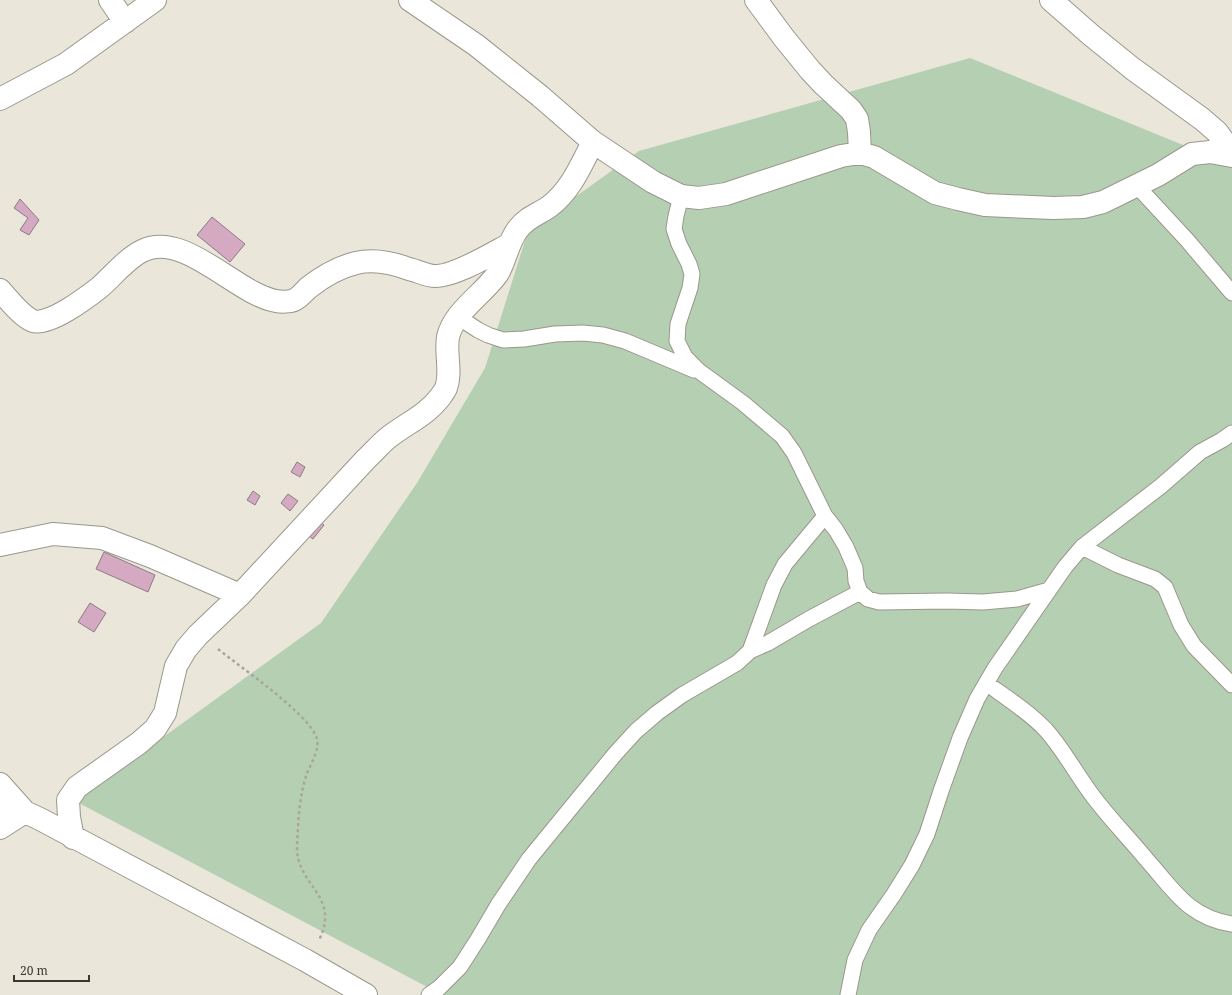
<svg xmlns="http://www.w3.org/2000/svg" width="1232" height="995" font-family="'Noto Serif',serif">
<rect width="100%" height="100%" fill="#eae6da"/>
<path fill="#b5cfb2" d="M970,58L1232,165V995H438L433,990L75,801L321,623L417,483L485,368L528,231L639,151Z"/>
<path fill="#d6a9c2" stroke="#887d83" d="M20,199L39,220L29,235L20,230L28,218L14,208Z
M212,217L245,244L230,262L197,235Z
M297,462L305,467L300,477L291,472Z
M253,491L260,496L255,505L247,500Z
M288,494L298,501L290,511L281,503Z
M315,518L324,525L313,539L304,532Z
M104,552L155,575L148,592L96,569Z
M90,603L106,613L94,632L78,622Z"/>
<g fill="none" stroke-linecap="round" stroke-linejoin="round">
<g stroke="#9a978c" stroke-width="17">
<path id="lane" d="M1137,186L1187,240L1232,293
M681,196L676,216L674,229L679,244L689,264L692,274L690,288L678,324L677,341L685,357L699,371L743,403L782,436L794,453L825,516L836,530L846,547L855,568L856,581L860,592L868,599L879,602L947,601L983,602L1017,599L1049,590
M458,317L478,330L488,335L503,340L524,339L555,334L583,333L603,335L625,341L694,370
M1082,547L1118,565L1155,579L1165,587L1181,625L1194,646L1232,685
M750,651L768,643L809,619L860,592
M986,683C1007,698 1029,712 1046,730C1063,749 1077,775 1092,795C1109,818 1129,838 1147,860C1173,889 1189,918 1232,924
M429,995L439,988L460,967L478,939L498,905L529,859L615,754L636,731L657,713L682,695L737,663L750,651L774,585L785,564L825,516
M848,995L855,960L869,930L894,894L912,865L927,834L941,791L960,738L977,699L995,668L1065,567L1082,547L1161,486L1200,452L1222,440L1232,433"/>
</g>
<g stroke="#9a978c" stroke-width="24">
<path id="street" d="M110,0L125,22
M410,0L476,45L540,96L593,142L653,182L681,196L699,198L726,194L841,156L860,153L874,157L935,193L958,199L985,205L1053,208L1083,207L1103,202L1158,175L1192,154L1210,152L1232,156
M756,0L784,38L810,70L823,84L851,110L857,119L859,132L860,153
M1051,0L1091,35L1133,69L1202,119L1217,132L1232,153
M0,99L66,64L155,0
M0,290C8,299 22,317 33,321C49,326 86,298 99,288C113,276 126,259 142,251C184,230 236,294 276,301C281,302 290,302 294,300C299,298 304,292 308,288C322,277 339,267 356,263C373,259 393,263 409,269C418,271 427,276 435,276C454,277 493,253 510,244
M0,545L53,534L102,538L150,556L240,595
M0,784L25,812L0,828
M0,808L25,812L40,819L305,960L366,995
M73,838L69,817L68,800L77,787L139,743L155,729L165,713L176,666L186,649L198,635L240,595L367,458C375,451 381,443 389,437C407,423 427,415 441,396C442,394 445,391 446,388C452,372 445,354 448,337C454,311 484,294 498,273C506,259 508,242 518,229C528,216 538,215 550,206C571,190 581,165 593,142"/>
</g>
<path stroke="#a9a69c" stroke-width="2.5" stroke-dasharray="3 3" stroke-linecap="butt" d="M218,649C242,668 267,685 290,706C299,714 310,724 316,736C321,747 312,762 307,773C299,797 298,823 297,848C297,886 341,896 319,940"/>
<use href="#lane" stroke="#fff" stroke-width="15"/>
<use href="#street" stroke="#fff" stroke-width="22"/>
</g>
<path d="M14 975v6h75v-6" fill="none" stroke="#393833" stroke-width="2"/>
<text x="20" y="975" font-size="12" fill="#393833" stroke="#eae6da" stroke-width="3" paint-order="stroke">20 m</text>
</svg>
